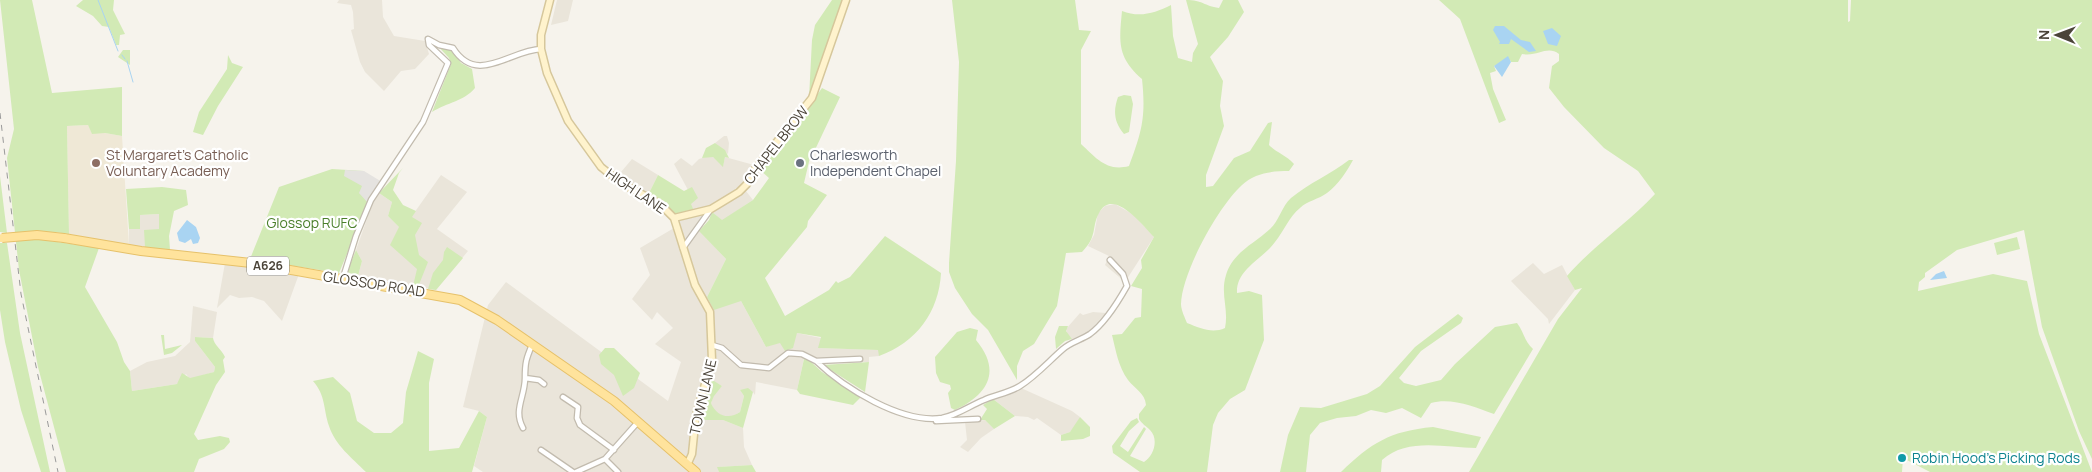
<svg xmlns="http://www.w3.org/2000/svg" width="2092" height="472" font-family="Manrope,sans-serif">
<rect width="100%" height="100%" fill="#f6f3ec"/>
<path fill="#eae5da" d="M339,0H382L383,17L394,36L425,41L429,54L415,69L401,71L384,91L365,72L360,62L351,30L354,29L353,12L351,5L337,3Z
M557,0H573L568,21L551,25Z
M724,136H727L729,143L728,154L715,143Z
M706,157H713L723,166L725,157L754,165L742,186L753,200L722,221L712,212L703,214L695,226L726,259L707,297L741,301L766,347L797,333L821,338L819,348L879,350V356L869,357V362H853V359L816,360L805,354L797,390L756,382L755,395L753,392L740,390L744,396L740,412L734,416H722L714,411L711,403L714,395L722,386L706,377L693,420H723L743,428L744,447L752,465L718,467L719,472H483L474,466L487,417L479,411L463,407L488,305L506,282L668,401L681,362L655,344L673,328L657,312L652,320L632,299L650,275L640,248L674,228L676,220L691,204L688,190L674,164L681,158L692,166L699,159Z
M632,159L658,175L649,193L616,178Z
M441,175L467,192L437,229L468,251L436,290L358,276L362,261L356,250L373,202L379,193L392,202L388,216L402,230Z
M1115,204L1134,215L1154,237L1125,282L1105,265L1109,256L1088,246L1094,235L1098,213L1105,206Z
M159,214V230H145V247L129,245V229L140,228V215Z
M225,263L299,274L282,321L264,301L252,297L239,298L230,295L217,308Z
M1533,263L1544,274L1562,265L1575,290L1549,324L1548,319L1511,281Z
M193,306L217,312L213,338L195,337V341L215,367L214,372L190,379L186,374L177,384L132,391L130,371L147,362L175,356L190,342Z
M1093,312L1106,313L1088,332L1072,339L1067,334L1066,329L1080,313L1083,315Z
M1021,388L1072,411L1080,417L1075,427L1070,432L1061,435L1037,418L1034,420L1028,417L1015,416L993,399Z
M985,420L994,429L981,438L968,452L960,447L967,440L965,422Z"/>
<path fill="#efe8d6" d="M88,125L92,133H105L122,136L129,245L69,234L67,126Z"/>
<path fill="#d2eab5" d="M0,0H32L52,93L122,87V136L105,133L92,134L88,125L67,126L69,234L54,232L51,241L99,248L85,287L117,342L124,362L130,371L132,391L177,384L182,373L190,378L214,372L215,367L195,341V337L213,338C214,345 222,350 225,357L223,360L225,372L216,385L194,434L198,440L220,436L229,438L230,442L224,449L199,459L194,472H66L38,367L19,270L7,158L14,129Z
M83,0H114L113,10L125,34L120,35L119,45H116L109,27L102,26L93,16L76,6Z
M832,0H845L809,98L812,40L815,25Z
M952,0H1075L1079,30L1091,31L1081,50V144C1096,158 1107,172 1129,166C1142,131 1146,117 1142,79C1117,57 1119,42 1122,11C1140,18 1155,13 1171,5L1173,36L1178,58L1192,62L1193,53L1198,44L1186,0C1203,0 1204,6 1219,8L1223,0H1238L1244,12L1228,37L1210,57L1223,81L1220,106L1224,126L1206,175V187L1213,186L1234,158L1250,151L1268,123L1272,122L1269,145C1277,153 1286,155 1294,164L1289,171C1271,171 1255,173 1242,185C1218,207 1182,272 1181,304C1181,310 1185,318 1187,323C1200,328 1212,334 1225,328C1229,309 1220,294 1226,275C1233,252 1254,244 1270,229C1279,221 1282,206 1291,198C1309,183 1331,174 1349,160H1353C1347,171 1338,185 1327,193C1319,199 1307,201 1300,208C1289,217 1284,231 1275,242C1263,259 1236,269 1237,293L1249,291L1262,295L1264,340L1245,390L1230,399L1218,413L1213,425L1207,472H1140L1113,453L1112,446L1131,421L1137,418L1139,422L1129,431L1120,446L1128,452L1144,427L1146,429L1130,456L1144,462C1154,456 1159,439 1150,430C1146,426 1142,424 1139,419V414L1146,405C1145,393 1135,389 1128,380C1118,366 1116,351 1112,335L1122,334L1135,318L1141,317L1142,289L1131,286L1142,268L1141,260L1154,237C1144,227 1113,186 1099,213C1091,228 1098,236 1082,252L1066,253L1057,306L1034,344L1023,351L1017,366V380L988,330L972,314L955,288L949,272V263L956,161L959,62Z
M1439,0H1848V22L1850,21L1851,0H2092V459L2079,431L2042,327L2024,230L1957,250L1925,273V277L1919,282L1918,291L1993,274L2027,281L2039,334L2092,472H1930L1903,458L1902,472H1469L1558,319L1582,288L1575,290L1567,276C1593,246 1627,224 1655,194L1638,171L1604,148L1564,107L1549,88L1552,66L1559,61V54C1547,45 1538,57 1522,54L1518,62H1511L1510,60L1494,66L1496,71L1490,73L1493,89L1506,120L1499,123L1460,19Z
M438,46L453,51L461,63L472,69L475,88C463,102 448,102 432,112L451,64L449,58Z
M123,50H130V65L118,57Z
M228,55L232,63L243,67L218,106L203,135L193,132L199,112L227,69Z
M822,88L840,97L813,154L811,153L804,183L827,195L808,221L807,227L765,278L785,316L829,290L836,281L838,283L850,277L885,236L941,273C939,312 916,343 879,356L878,350L818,348L821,337L797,333L793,348L785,351L780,343L766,347L741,301L714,310L707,297L726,259L699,231L709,220L712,212L722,220L753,200L769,178L759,169L789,134Z
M1124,95L1131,96L1133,104L1129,132L1124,134C1114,122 1113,111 1118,97Z
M715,143L725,150L729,158L725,157L723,167L713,157L702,158L706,148Z
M403,168L399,173L393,190L403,205L416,211L412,217L422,223L415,235L419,255L428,262L418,287L413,286L417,269L390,245L399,227L388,216L392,202L379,193Z
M332,169L364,171L368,203L339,273L250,259L279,187Z
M658,175L684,191L692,187L698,198L691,204L694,211L677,215L668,207L667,202L664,203L649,193Z
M0,176L7,233L0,232Z
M162,187L186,190L188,205L174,211L169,236L170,250L145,247L144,230L159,229V214L140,215V229H129L126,189Z
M2017,237L2020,249L1997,255L1994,243Z
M0,243H7L20,333L50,472H41L21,410L5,342L0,310Z
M447,247L463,258L436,290L428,289L433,273L443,260L444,252Z
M356,250L362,261L358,276L347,272Z
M1458,314L1463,318L1461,323L1421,351L1399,378L1404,383L1416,386L1441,380L1455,364L1495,327L1517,323C1524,332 1524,341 1533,349L1494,414C1475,407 1451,397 1431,403L1421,418L1402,408L1386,413L1371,410L1356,416L1337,418L1320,423L1310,435L1306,472H1280L1288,435L1300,407L1321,408L1367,394L1380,386L1415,347Z
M1059,326H1068L1066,331L1072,339L1065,341L1056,349L1055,337Z
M970,328L978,330L976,340C1002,371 988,395 955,410L951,408L948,393L951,389L950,385L940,382L936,373L935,357L957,332Z
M161,335H164L165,349L182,345L172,353L164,355Z
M605,348H614L640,373L634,388L623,396L614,375L601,364L599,355Z
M418,351L434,359L429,383V451L459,448L479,411L487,417L472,472H366C352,458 335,445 329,426C323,408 326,396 313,381L333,377L350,393L357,421L374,433H391L403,423L406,392Z
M804,359L810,361L822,372L861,397L853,405L800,394L797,390Z
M869,362L865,392L823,365Z
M711,379L722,386L714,396L711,403C716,416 729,420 740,412L744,396L740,390L748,388L753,392L743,428L723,420H700Z
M993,399L1015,416L994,429L985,420H980L987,409L983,405Z
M1080,417L1090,427V436L1083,439L1061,441V435L1070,432Z
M1433,427L1481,437L1476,448C1445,448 1408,437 1382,460L1381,472H1341C1371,443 1390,431 1433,427Z
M752,465L756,472H719L717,467Z"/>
<path fill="#e5e3e0" d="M345,170L364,171L382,182L368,203L359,193L362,186L344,176Z"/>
<path fill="#a9d4f2" d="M1495,26H1504L1521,40L1530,42L1536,51L1529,52L1511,39L1509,44H1499L1500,42L1493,30Z
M1552,28L1561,36L1557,46L1548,44L1543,31Z
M1508,56L1511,62L1502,77L1494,66Z
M187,220L196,227L200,238L198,243L193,244L191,239L185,243L179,241L177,233Z
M1944,271L1947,278L1930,280L1936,274Z"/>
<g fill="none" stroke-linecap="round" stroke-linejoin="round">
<path stroke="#a9d4f2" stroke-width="1" d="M98,0L118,51
M122,55L125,59
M127,61L133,82"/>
<g stroke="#c2bbae" stroke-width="7">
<path id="street" d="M683,248L711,209
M343,278L356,236L371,200L423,122L448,63L429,45L428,39L439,45L453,48C477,86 510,50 541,49
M712,345L722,348L741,365L760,367L769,368L788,353L802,354L816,361L860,359
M816,361C844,388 902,424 942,418C958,415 969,406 984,400C995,395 1009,393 1020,386C1036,376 1049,361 1063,349C1071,342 1081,340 1090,334C1105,323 1118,302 1127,286L1123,274L1110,260
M525,378L539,380L544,384
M563,397L578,407L577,418L580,425L614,450
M936,421L978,419
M523,428C513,410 525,397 525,378C525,363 526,359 532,345
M541,450L573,472
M605,459L618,472
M576,472L605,459L638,422"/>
</g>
<g stroke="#d6c79b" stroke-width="9">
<path id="secondary" d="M550,0L541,35V49L547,73L568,121L601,167L621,183L660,204L674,218L695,285L710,312L712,360L696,415L692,454L688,463
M674,218L711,209L739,192L747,184L755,169L812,98L846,0"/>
</g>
<g stroke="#e6c16a" stroke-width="10">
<path id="primary" d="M64,238L141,251L251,263L460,300L497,320L614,401L696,472"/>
</g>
<use href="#street" stroke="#fff" stroke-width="4.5"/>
<use href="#secondary" stroke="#fff3cd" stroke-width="6"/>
<use href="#primary" stroke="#ffe39c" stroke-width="8"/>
<path stroke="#9a9a9a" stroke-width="1" stroke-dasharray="6 6" stroke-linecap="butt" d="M0,113L21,294L58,472"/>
<g stroke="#e6c16a" stroke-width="10" stroke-linecap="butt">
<path id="primary-bridge" d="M2,238L37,235L64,238"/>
</g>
<use href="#primary-bridge" stroke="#ffe39c" stroke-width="8"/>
</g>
<circle fill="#8d6e63" stroke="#fff" stroke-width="2" cx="96" cy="163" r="5"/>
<circle fill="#6b7280" stroke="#fff" stroke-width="2" cx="800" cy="163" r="5"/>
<circle fill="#0f9aa8" stroke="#fff" stroke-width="2" cx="1902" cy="458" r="5"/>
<g text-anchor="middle" stroke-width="4.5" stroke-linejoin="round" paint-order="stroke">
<rect fill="#fff" stroke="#817c74" stroke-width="1" x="247" y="256.5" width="42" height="19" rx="4"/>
<g font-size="12" font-weight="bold" fill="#4b4439">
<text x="268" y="270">A626</text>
</g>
<g font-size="14" fill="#4b4439" stroke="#fff">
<text transform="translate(776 145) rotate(-52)" y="5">CHAPEL BROW</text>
<text transform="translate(636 191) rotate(34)" y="5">HIGH LANE</text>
<text transform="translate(374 284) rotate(9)" y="5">GLOSSOP ROAD</text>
<text transform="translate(703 397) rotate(-77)" y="5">TOWN LANE</text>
</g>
<g font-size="14" fill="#785e54" stroke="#fff" text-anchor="start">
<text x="106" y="160">St Margaret's Catholic<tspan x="106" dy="16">Voluntary Academy</tspan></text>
</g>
<g font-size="14" fill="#5b616d" stroke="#fff" text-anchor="start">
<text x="810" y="160">Charlesworth<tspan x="810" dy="16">Independent Chapel</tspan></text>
</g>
<g font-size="14" fill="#4a7f2a" stroke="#fff">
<text x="312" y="228">Glossop RUFC</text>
</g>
<g font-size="14" fill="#0d838f" stroke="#fff" text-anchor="start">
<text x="1912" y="463">Robin Hood's Picking Rods</text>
</g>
</g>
<g transform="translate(2057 35) rotate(271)" stroke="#ffffff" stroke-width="4" paint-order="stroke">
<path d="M0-4L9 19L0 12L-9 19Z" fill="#4b4439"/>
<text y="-8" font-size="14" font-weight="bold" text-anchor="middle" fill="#4b4439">N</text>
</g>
</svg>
